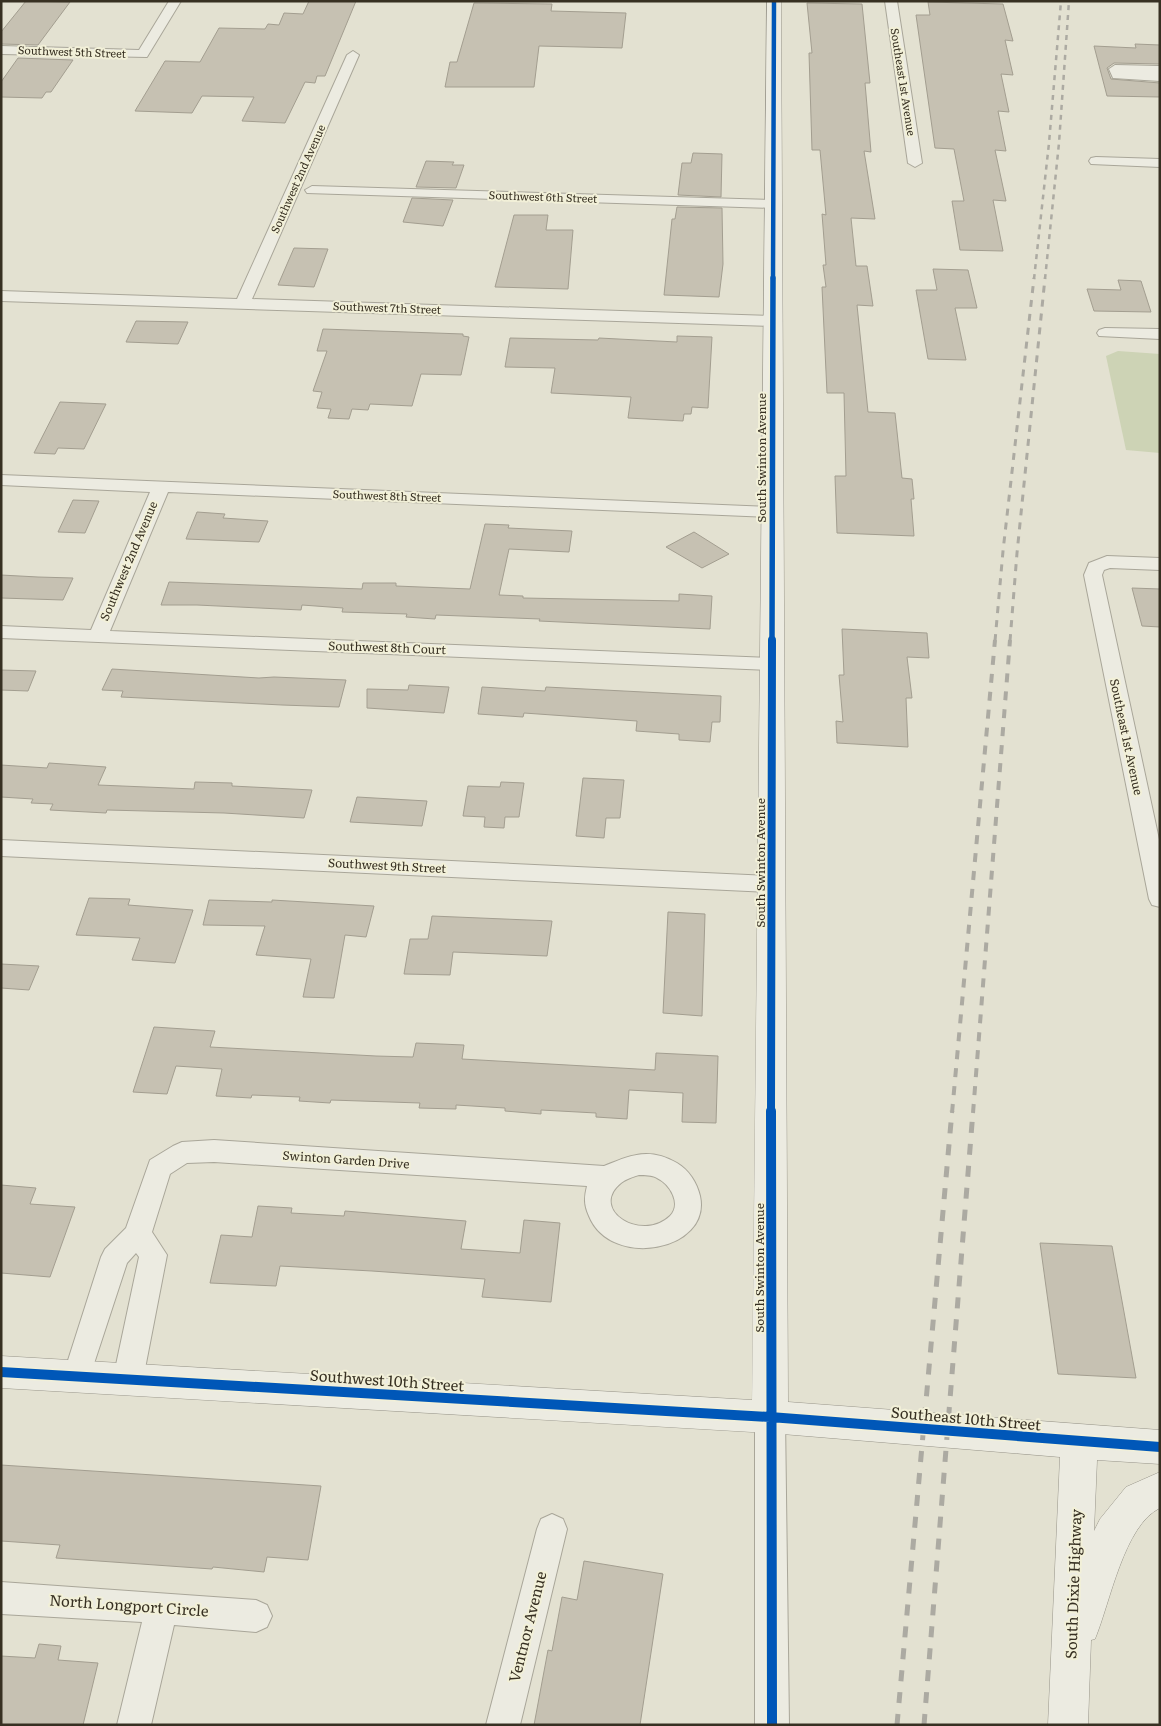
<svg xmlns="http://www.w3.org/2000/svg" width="1161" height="1726" font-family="Literata,serif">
<rect width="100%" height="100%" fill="#e3e1d1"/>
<path fill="#cdd3b5" d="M1118,351L1160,354V453L1126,450L1106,356Z"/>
<path fill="#c6c1b2" stroke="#a39e90" d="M26,1L70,2L38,45L1,44V32Z
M309,1H356L325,76H317L315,83L305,82L285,123L242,121L254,97L202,96L192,113L135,111L165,61L200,62L219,28L265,29L268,24L279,25L284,13L303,14Z
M928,2L1003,4L1013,41L1005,40L1013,75L1001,74L1009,112L998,111L1006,151L995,150L1006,201L993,200L1003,251L960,250L952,201H964L954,149L935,148L916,15H930Z
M474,3L552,4L551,11L626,13L622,48L539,46L534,87H445L450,62H457Z
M807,3L862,4L870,83H865L871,152L864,151L875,219L851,218L856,266H867L873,306L857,305L868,412L895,413L902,478L912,479L914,499H911L914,536L837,533L835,476H846L844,393H827L822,287H826L823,265H826L822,214L826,215L820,150H812L809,53H812Z
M1135,44L1160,45V64L1114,63L1107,68L1111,79L1160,83V97L1107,96L1094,46L1136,48Z
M18,58L73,60L51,92H46L42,98L1,97V82Z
M693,153L722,154L721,197L678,195L682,163H691Z
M426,161L454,162L452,165H464L456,188L416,187Z
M412,198L453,200L443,226L403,222Z
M677,207L722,208L723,264L719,297L664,295L672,219H675Z
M514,215H548L546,230H573L568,289L495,287Z
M294,248L328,249L314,287L278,285Z
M933,269L968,270L977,308H955L966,360L928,359L916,290H937Z
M1118,280L1141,281L1151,312L1094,311L1087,289L1121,290Z
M136,321L188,322L178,344L126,342Z
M323,329L463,334V336L469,337L461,375L421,374L412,406L370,404L368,410L352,409L349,419L328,418L331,409L317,408L322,392L313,391L327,351H317Z
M677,336L712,337L708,408L692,407L691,414H684L683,421L628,418L631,397L551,393L555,368L505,367L510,338L598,340L599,338L677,342Z
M60,402L106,404L84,449L58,448L55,454L34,453Z
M73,500L99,501L85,533L58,532Z
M197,512L225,514L223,518L268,521L259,542L186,539Z
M485,524L509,525L508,528L572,531L569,552L509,549L499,595L523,596V598L679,601V594L712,596L710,629L539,621L540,619L436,615L435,619L406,617L407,614L342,612L343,608L302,605L301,610L197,605H161L169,582L362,589L363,583H396V586L470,589Z
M694,532L729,554L702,568L666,547Z
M1,575L38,577L73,578L63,600L1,598Z
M1132,588L1160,589V627L1142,626Z
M842,629L927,633L929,658L907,657L912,698H906L908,747L837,743L836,721L843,722L839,675H844Z
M112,669L259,678L274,677L346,680L339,707L282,705L121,697L123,691L102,690Z
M1,670L36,671L28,691L1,690Z
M409,685L449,687L444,713L367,708V689L408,690Z
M482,687L545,691L546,687L721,696L720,722H712L710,742L679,740V734L636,731L637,721L524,713L523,717L478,714Z
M49,763L106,767L98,785L194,789L195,782L232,783V786L312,790L304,818L224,813L107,810L106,813L50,810L53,804L31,803L33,799L1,797V765L47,768Z
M583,778L624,780L620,818H606L604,838L576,836Z
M501,782L524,783L519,817H505L504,828L484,827L485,817L463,816L468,786L500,787Z
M357,797L427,801L422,826L350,822Z
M89,898L130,899L128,905L193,910L175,963L132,960L140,938L76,935Z
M209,900L272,902V900L374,906L366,937L345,935L334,998L303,997L311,959L256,955L265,926L203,925Z
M668,912L705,914L702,1016L663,1013Z
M432,916L552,921L547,956L453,952L450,975L404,974L410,939H428Z
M1,964L39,966L29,990L1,988Z
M154,1027L215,1031L210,1047L376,1056L413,1057L416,1043L464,1045L462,1059L655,1070L656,1053L718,1056L716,1123L682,1122L683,1093L629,1090L627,1119L596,1117V1113L541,1110V1114L505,1111V1108L456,1105V1109L419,1108L420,1103L331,1100L330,1103L299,1101L300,1097L252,1095L251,1098L216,1096L222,1069L176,1066L167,1094L133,1092Z
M1,1185L36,1188L30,1204L75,1207L50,1277L1,1273Z
M258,1206L292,1208L291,1213L344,1216L345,1211L466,1221L461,1249L520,1253L524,1220L560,1223L551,1302L482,1297L485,1279L372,1271L280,1266L276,1286L210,1283L221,1235L252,1237Z
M1040,1243L1112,1246L1136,1378L1058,1374Z
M1,1465L321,1486L308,1560L267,1557L264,1572L213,1567L212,1569L56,1558L60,1545L1,1541Z
M584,1561L663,1574L640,1725H534L548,1650L552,1651L562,1597L577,1600Z
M39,1644L61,1646L58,1660L98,1663L83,1725H1V1656L35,1658Z"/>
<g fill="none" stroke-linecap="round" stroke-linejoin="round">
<g stroke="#a9a699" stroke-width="2">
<path id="street" d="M169,1H181L147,57L1,54V46L139,50Z
M885,1H897L922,163L915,167L908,163Z
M353,51L359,55L252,299L774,316L780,318L782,321L780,324L774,326L1,301V291L237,299L347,55Z
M1115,65L1160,66V81L1113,78L1109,69Z
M1096,157L1160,159V167L1091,164L1089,161L1091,158Z
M312,186L774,200L779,201L781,204L779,207L774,208L307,193L305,190Z
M1105,328L1160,329V339L1099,336L1097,333L1099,330Z
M1,475L773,507L779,508L782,512L779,516L773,517L168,492L110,631L773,658L780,660L783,664L780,668L773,670L1,638V626L91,630L150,492L1,485Z
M1107,556L1160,558V570L1110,568L1104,570L1102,575L1160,844V907L1152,905L1149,899L1084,575L1089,563Z
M1,840L772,876L780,878L783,884L780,890L772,892L1,856Z
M214,1140L604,1166C631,1155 649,1147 677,1163C689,1170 697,1183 700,1196C712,1251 611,1270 589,1216C584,1205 584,1198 587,1186L214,1162L187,1163L170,1174L152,1232L167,1255L143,1379L138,1388L128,1392L118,1388L113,1379L139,1257L136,1253L127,1263L87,1385L77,1389L67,1385L63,1376L101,1257L105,1249L126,1228L150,1160L173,1146L182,1142ZM639,1175C645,1175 652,1175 657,1178C670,1184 682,1204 670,1216C642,1243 588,1210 621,1183C626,1179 633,1177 639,1175Z
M770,1404L780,1408L785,1417L789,1725H755V1417L760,1408Z
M552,1514L563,1519L567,1529L520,1725H486L537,1529L541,1519Z
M1,1582L256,1600L267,1605L272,1616L267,1627L256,1632L174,1625L151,1725H117L142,1622L1,1614Z"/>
</g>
<g stroke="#98958a" stroke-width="1">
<path id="secondary" d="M767,1H781L788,1402L1160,1430V1464L1097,1460L1094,1531L1100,1519L1126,1487L1160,1472V1508C1124,1525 1110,1603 1095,1639L1091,1640L1088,1725H1048L1060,1457L770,1433L1,1388V1356L752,1400Z"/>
</g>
<use href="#street" fill="#ecebe1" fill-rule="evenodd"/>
<use href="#secondary" fill="#ecebe1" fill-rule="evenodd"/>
<path stroke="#acaaa2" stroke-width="2.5" stroke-dasharray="5 5" stroke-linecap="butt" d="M1034,279L1049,143L1061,1
M1045,279L1059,143L1069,1"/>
<path stroke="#acaaa2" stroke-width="3" stroke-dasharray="7 7" stroke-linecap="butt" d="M995,641L1003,551L1034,278
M1010,641L1017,553L1045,278"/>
<path stroke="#acaaa2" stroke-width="4" stroke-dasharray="9 9" stroke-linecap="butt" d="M952,1113L995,640
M973,1113L1010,640"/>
<path stroke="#acaaa2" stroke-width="5" stroke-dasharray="11 11" stroke-linecap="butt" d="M897,1725L952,1111
M924,1725L973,1111"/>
<g stroke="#f2f0d8" stroke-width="6">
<path id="cycleway-far3" d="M773,279L774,1"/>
</g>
<g stroke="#f2f0d8" stroke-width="8">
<path id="cycleway-far2" d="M772,641L773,278"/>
</g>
<g stroke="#f2f0d8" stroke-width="11">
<path id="cycleway-far1" d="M771,1113L772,640"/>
</g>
<g stroke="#f2f0d8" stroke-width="13">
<path id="cycleway" d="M771,1111L772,1725
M1,1372L770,1417L1160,1447"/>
</g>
<use href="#cycleway-far3" stroke="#0057b8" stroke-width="4.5"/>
<use href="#cycleway-far2" stroke="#0057b8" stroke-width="5.5"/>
<use href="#cycleway-far1" stroke="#0057b8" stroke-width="8"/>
<use href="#cycleway" stroke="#0057b8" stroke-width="10"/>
</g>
<g text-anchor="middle" stroke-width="4" stroke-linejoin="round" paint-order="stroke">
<g font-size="11" fill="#373022" stroke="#f2f0d8">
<text transform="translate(72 52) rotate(2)" y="4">Southwest 5th Street</text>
<text transform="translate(903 82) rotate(81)" y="4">Southeast 1st Avenue</text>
<text transform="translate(298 179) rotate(-66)" y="4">Southwest 2nd Avenue</text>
<text transform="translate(543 197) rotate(2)" y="4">Southwest 6th Street</text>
<text transform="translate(387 308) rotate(2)" y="4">Southwest 7th Street</text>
<text transform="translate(387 496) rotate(2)" y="4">Southwest 8th Street</text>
</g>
<g font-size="12" fill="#373022" stroke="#f2f0d8">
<text transform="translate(762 458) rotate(-90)" y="4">South Swinton Avenue</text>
<text transform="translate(129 561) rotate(-67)" y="4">Southwest 2nd Avenue</text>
<text transform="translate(387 648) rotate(2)" y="4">Southwest 8th Court</text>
<text transform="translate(1126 737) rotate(78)" y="4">Southeast 1st Avenue</text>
<text transform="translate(761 863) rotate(-90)" y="4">South Swinton Avenue</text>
<text transform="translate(387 866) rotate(3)" y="4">Southwest 9th Street</text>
<text transform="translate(346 1160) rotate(4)" y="4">Swinton Garden Drive</text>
<text transform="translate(760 1268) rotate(-90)" y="4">South Swinton Avenue</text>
</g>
<g font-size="15" fill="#373022" stroke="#f2f0d8">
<text transform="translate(387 1381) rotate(4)" y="5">Southwest 10th Street</text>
<text transform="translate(966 1419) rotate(5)" y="5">Southeast 10th Street</text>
<text transform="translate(1074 1584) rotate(-88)" y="5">South Dixie Highway</text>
<text transform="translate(129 1606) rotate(4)" y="5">North Longport Circle</text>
<text transform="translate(528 1627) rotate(-76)" y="5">Ventnor Avenue</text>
</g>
</g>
<rect width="1161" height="1726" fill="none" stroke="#373022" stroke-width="5"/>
</svg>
